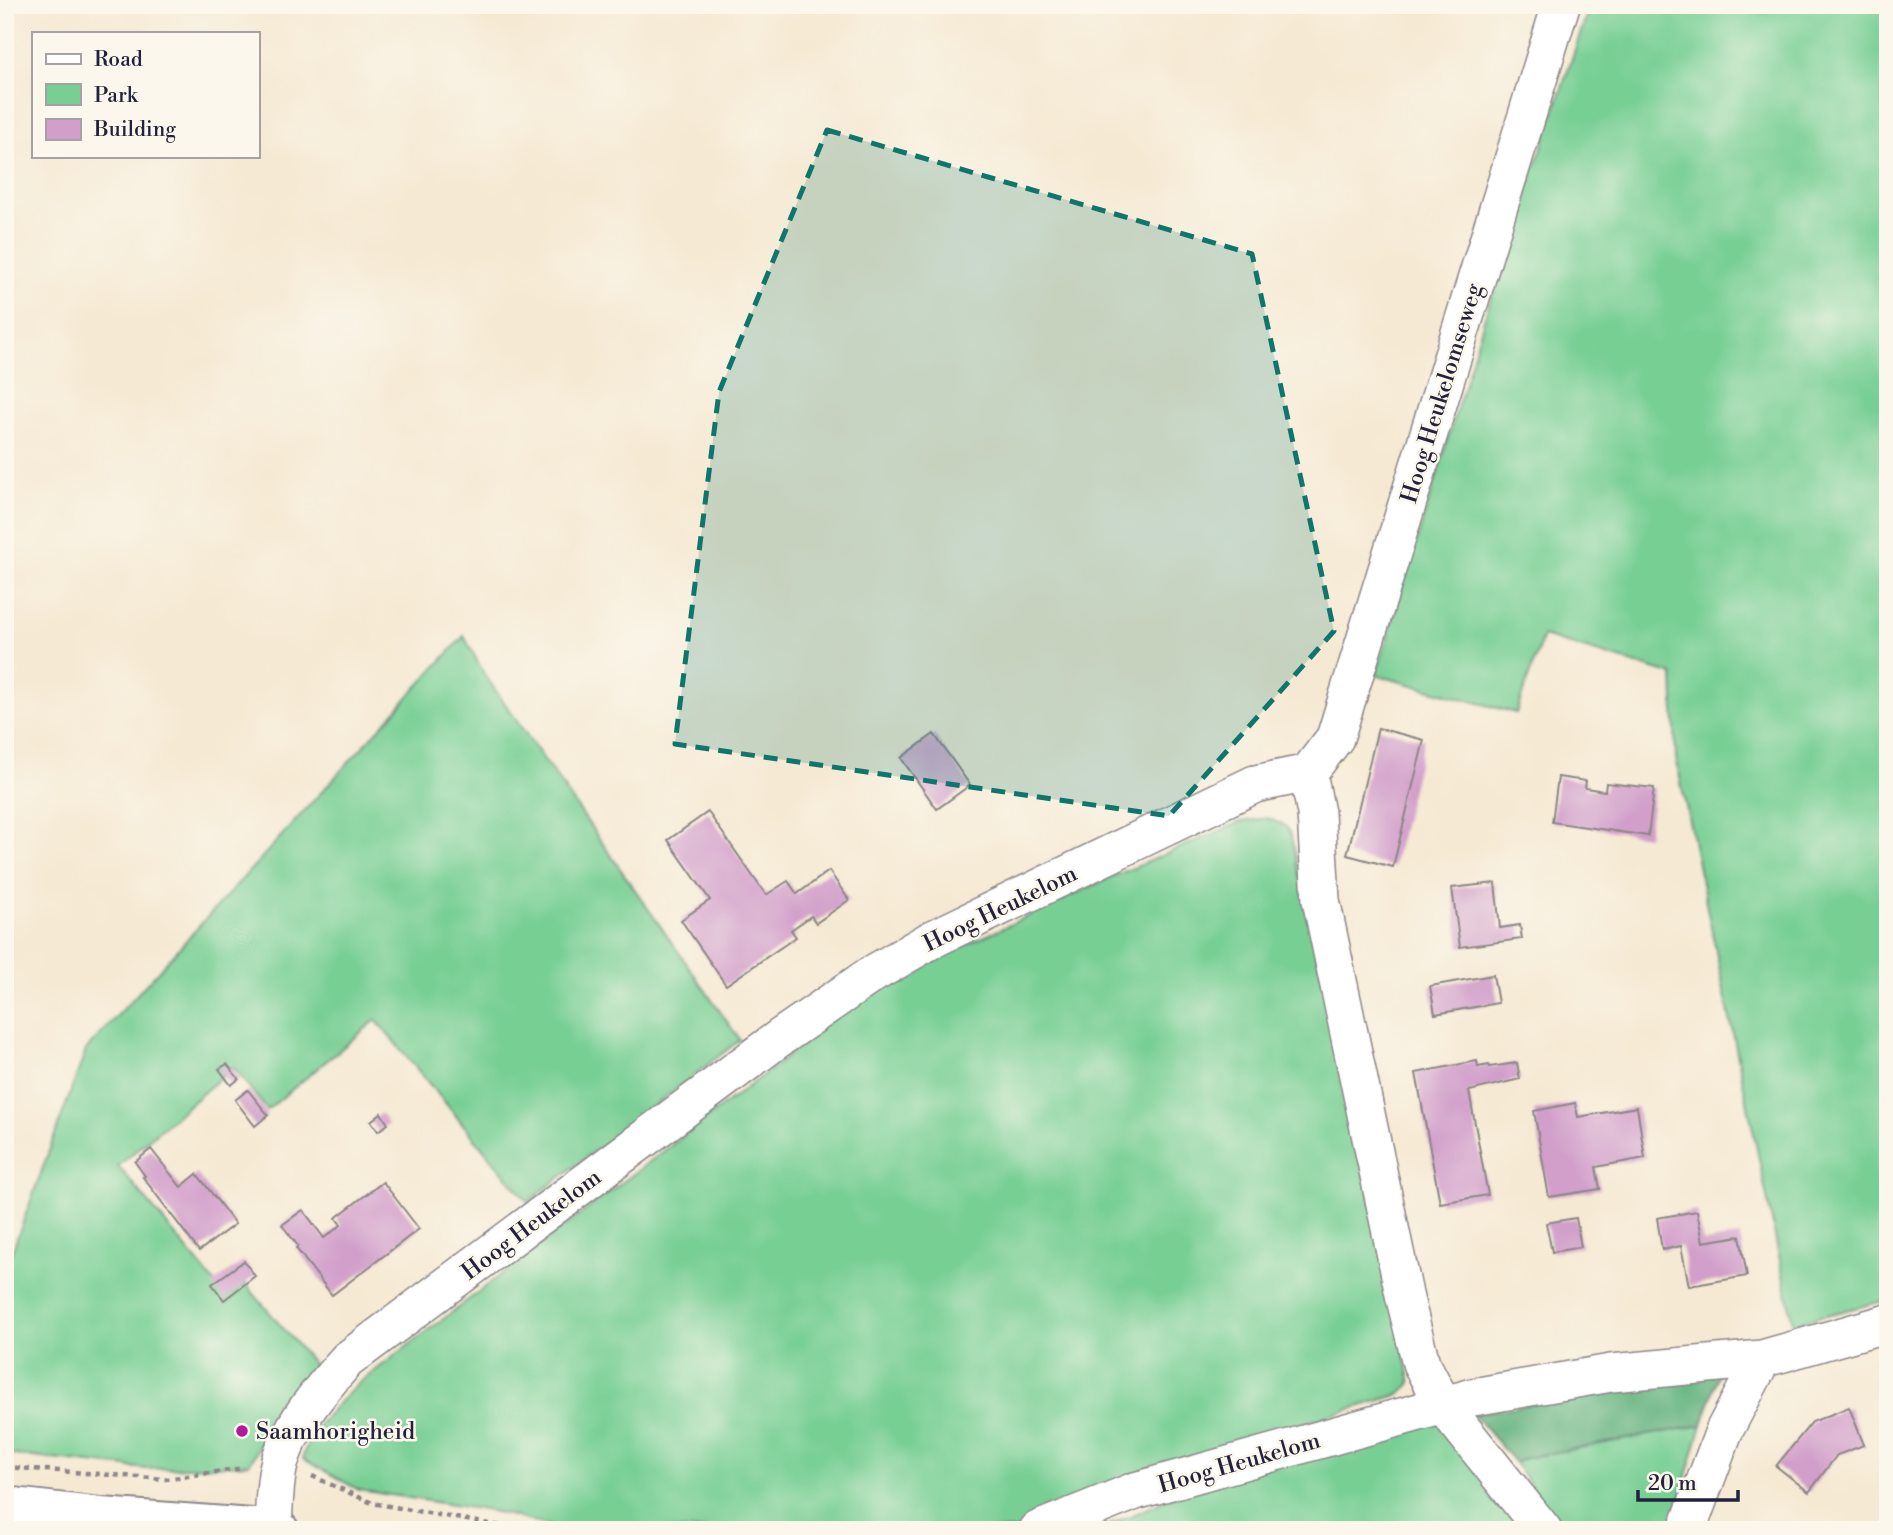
<svg xmlns="http://www.w3.org/2000/svg" width="1893" height="1535" font-family="'Libre Bodoni',serif">
<rect width="100%" height="100%" fill="#fbf7ec"/>
<filter id="ink" filterUnits="userSpaceOnUse"><feTurbulence type="fractalNoise" baseFrequency=".0143" numOctaves="2"/><feDisplacementMap in="SourceGraphic" scale="14" xChannelSelector="R" yChannelSelector="G"/><feConvolveMatrix kernelMatrix="1 2 1 2 8 2 1 2 1" color-interpolation-filters="sRGB"/></filter>
<filter id="wash" filterUnits="userSpaceOnUse"><feTurbulence type="fractalNoise" baseFrequency=".00686" numOctaves="4" result="noise"/><feDisplacementMap in="SourceGraphic" scale="28" xChannelSelector="R" yChannelSelector="G"/><feGaussianBlur stdDeviation="1.57" result="paint"/><feColorMatrix in="noise" values="0 0 0 0 0 0 0 0 0 0 0 0 0 0 0 0 0 1.4 0 .05"/><feComposite in="paint" operator="in"/></filter>
<g filter="url(#wash)">
<rect width="100%" height="100%" fill="#f5e9d3"/>
<path fill="#78cf94" stroke="#4d7868" stroke-width="2" d="M1590,5H1888V1300L1793,1323L1676,758L1673,675L1543,636L1516,713L1376,675L1488,307Z
M464,636L484,674L740,1040L528,1202L376,1020L267,1110L233,1067L118,1166L217,1286L238,1275L315,1366L275,1420L249,1464L147,1469L5,1454V1271L86,1050Z
M1267,818L1286,826L1291,836L1411,1383L1401,1394L1181,1460L1028,1530H564L497,1512L359,1490L303,1459C306,1431 340,1402 359,1383L783,1060L829,1019L880,985L1105,880L1240,822Z
M1438,1418L1530,1530H1099L1200,1485Z
M1702,1425L1671,1530H1562L1515,1463L1525,1458Z"/>
<path fill="#62b27e" stroke="#426a5c" stroke-width="2" d="M1719,1373L1702,1425L1525,1458L1515,1463L1473,1414Z"/>
<g id="blocks">
<path fill="#d19fca" d="M1378,728L1424,740L1393,867L1347,855Z
M934,734L970,785L937,809L901,758Z
M1558,777L1586,781L1585,788L1605,791L1606,783L1654,788L1648,836L1552,822Z
M708,812L766,895L788,881L797,894L829,871L849,900L816,923L811,916L791,930L796,937L726,985L681,920L710,900L668,840Z
M1495,883L1500,928L1520,925L1522,939L1460,947L1452,888Z
M1493,975L1498,1003L1435,1014L1430,986Z
M1477,1061L1478,1067L1489,1065L1490,1067L1517,1063L1520,1079L1469,1091L1488,1195L1440,1203L1416,1073Z
M227,1064L239,1079L231,1085L219,1069Z
M248,1090L268,1115L255,1126L235,1100Z
M1575,1103L1578,1117L1637,1107L1645,1158L1596,1167L1600,1189L1549,1197L1534,1111Z
M381,1113L388,1124L378,1131L371,1121Z
M151,1149L181,1187L197,1174L235,1224L199,1251L143,1177L145,1176L135,1162Z
M383,1182L419,1229L332,1295L296,1248L298,1246L282,1225L303,1210L324,1238L341,1225L336,1218L338,1216Z
M1697,1211L1703,1242L1740,1236L1747,1276L1689,1286L1681,1246L1662,1250L1657,1218Z
M1576,1218L1581,1247L1552,1252L1546,1223Z
M244,1261L255,1276L224,1300L212,1284Z
M1849,1407L1864,1445L1837,1455L1809,1492L1776,1466L1812,1422Z"/>
</g>
</g>
<g filter="url(#ink)">
<use href="#blocks" fill-opacity="0" stroke="#8c8687" stroke-width="2"/>
<g fill="none" stroke-linecap="round" stroke-linejoin="round">
<g stroke="#8c8687" stroke-width="40">
<path id="street" d="M1308,773L1335,738L1561,5
M1308,773L1316,813L1321,900L1405,1299L1421,1363L1443,1405L1543,1530
M273,1529C274,1510 274,1489 278,1469C286,1430 321,1389 347,1360L778,1039L871,975L931,940L1255,784L1308,773
M1038,1530L1135,1491L1473,1397L1611,1373L1762,1359L1888,1323
M1687,1530L1724,1431L1762,1359"/>
</g>
<g stroke="#8c8687" stroke-width="42">
<path id="secondary" d="M5,1506L101,1517L279,1530"/>
</g>
<path stroke="#8c8687" stroke-width="4.5" stroke-dasharray="5 5" stroke-linecap="butt" d="M5,1467L166,1479L244,1468
M312,1476L372,1503L523,1530"/>
<use href="#street" stroke="#fff" stroke-width="37"/>
<use href="#secondary" stroke="#fff" stroke-width="38"/>
</g>
</g>
<path fill="#0f766e" fill-opacity="0.2" stroke="#0f766e" stroke-width="5" stroke-dasharray="14 9" stroke-linejoin="round" d="M827,130L1252,254L1334,631L1169,816L675,744L719,392Z"/>
<circle fill="#b5179e" stroke="#fbf7ec" stroke-width="2.5" cx="242" cy="1431" r="7"/>
<g text-anchor="middle" stroke-width="5" stroke-linejoin="round" paint-order="stroke">
<g font-size="23" fill="#22223b" stroke="#fbf7ec">
<text transform="translate(1441 393) rotate(-73)" y="8">Hoog Heukelomseweg</text>
<text transform="translate(1000 908) rotate(-26)" y="8">Hoog Heukelom</text>
<text transform="translate(531 1224) rotate(-37)" y="8">Hoog Heukelom</text>
<text transform="translate(1239 1462) rotate(-16)" y="8">Hoog Heukelom</text>
</g>
<g font-size="23" fill="#22223b" stroke="#fbf7ec" text-anchor="start">
<text x="256" y="1439">Saamhorigheid</text>
</g>
</g>
<rect width="1893" height="1535" fill="none" stroke="#fbf7ec" stroke-width="28"/>
<rect x="32" y="32" width="228" height="126" fill="#fbf7ec" stroke="#a4a2a5" stroke-width="2"/>
<rect x="46" y="54" width="35" height="10" fill="#ffffff" stroke="#a4a2a5" stroke-width="2"/>
<text x="94" y="66" font-size="21" fill="#22223b">Road</text>
<rect x="46" y="84" width="35" height="21" fill="#78cf94" stroke="#a4a2a5" stroke-width="2"/>
<text x="94" y="102" font-size="21" fill="#22223b">Park</text>
<rect x="46" y="119" width="35" height="21" fill="#d19fca" stroke="#a4a2a5" stroke-width="2"/>
<text x="94" y="136" font-size="21" fill="#22223b">Building</text>
<path d="M1638 1490v10h100v-10" fill="none" stroke="#22223b" stroke-width="3.5"/>
<text x="1648" y="1490" font-size="21" fill="#22223b" stroke="#fbf7ec" stroke-width="5" paint-order="stroke">20 m</text>
</svg>
